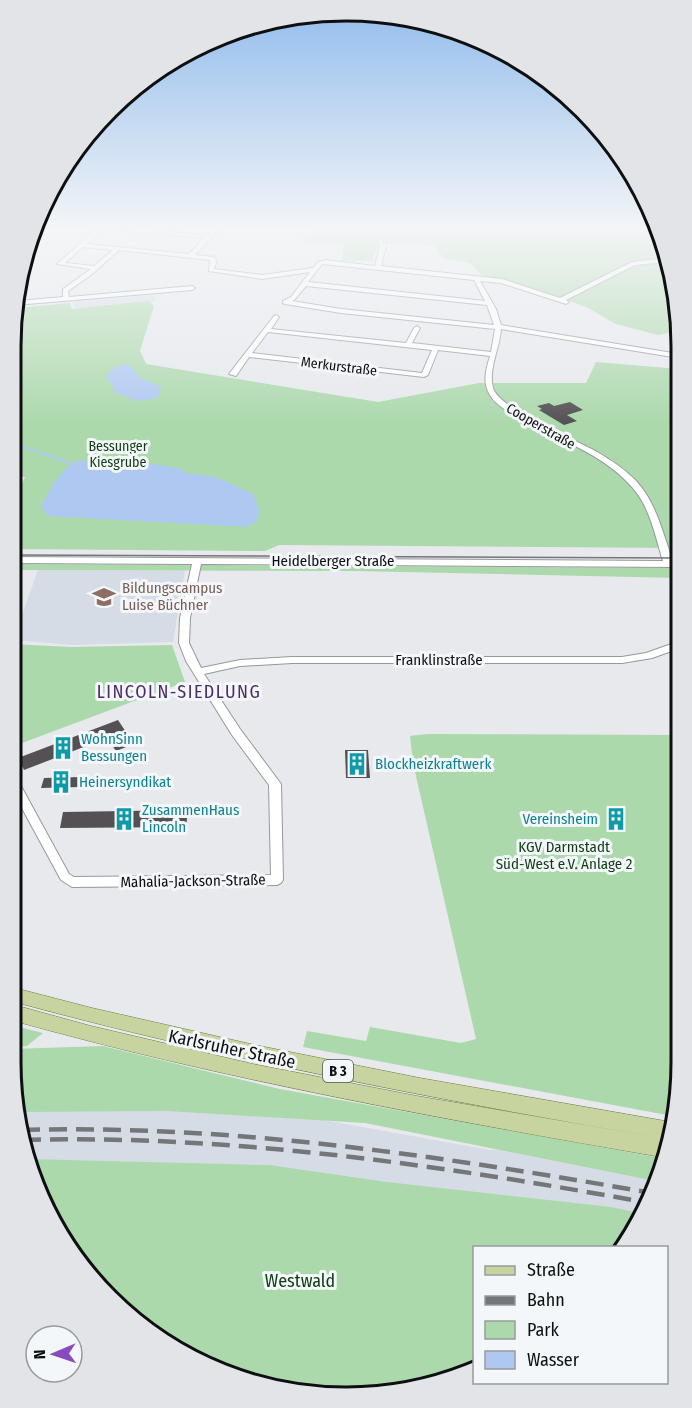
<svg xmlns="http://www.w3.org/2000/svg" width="692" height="1408" font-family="'Fira Sans Condensed',sans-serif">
<rect width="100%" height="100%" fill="#e7e9ed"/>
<path fill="#d6dce6" d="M154,295L156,301L75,309L73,302Z
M38,570L185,571L173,642L73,645L13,640Z
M34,1047L174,1093L490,1150L550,1148L658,1170L647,1210L620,1247L28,1170L16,1093H32Z"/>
<path fill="#acd9ac" d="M313,227H658L679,303V331L658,335L616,324L588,308L560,297L482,275L470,263L443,258L435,245L378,244L372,261H342L343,245L300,243Z
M149,301L154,306L140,351L146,364L378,402L479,383H586L596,362L679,369V548L279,545L265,551L11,549V509L25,477H20L11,500V324L16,308L70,303L72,309Z
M11,564L679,568V578L355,571L11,570Z
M11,644L71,647L172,645L185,682L22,743L11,739Z
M427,734L680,735L681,1084L672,1116L303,1047L307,1031L366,1041L370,1027L461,1043L476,1039L413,763L410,736Z
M11,1025L43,1033L27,1046L11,1047Z
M103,1046L280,1089L661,1158L655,1181L365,1123L167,1111L19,1112L11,1049Z
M27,1159L269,1165L387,1182L611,1207L644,1214L620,1247L474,1248V1369L390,1395L280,1391L178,1352L80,1267L28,1170Z"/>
<path fill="#afc8f2" d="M128,364L140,377L162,388L157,398L138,401L112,391L115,388L105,376L119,365Z
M79,460L120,468L151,464L180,468L185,473L216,477L253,494L260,511L256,522L246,527L49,516L41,507C50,489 61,467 79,460Z"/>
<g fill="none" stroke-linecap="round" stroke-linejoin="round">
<path stroke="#afc8f2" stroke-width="2" d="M11,446L23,447L70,463"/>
</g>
<path fill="#535154" d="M570,402L583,410L567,415L577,421L564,425L539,410L542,409L537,406L549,403L554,406Z
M118,720L134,744L116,751L107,738L24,770L18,758Z
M345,750H368L370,778H346Z
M81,777L79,787L41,788L44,778Z
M188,810L186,827L60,828L63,812Z"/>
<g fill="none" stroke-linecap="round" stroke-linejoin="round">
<g stroke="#96989b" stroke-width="2">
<path id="minor" d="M99,227H116L207,235L215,227H221L195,255L214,257L217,261L214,269L262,275L313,268L318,262L325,260L375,266L380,245L378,241L381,239L386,245L381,266L502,279L560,298L632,262L667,258V262L635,265L566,300L569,302L566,304L501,283L480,281L496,309L501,325L679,354V358L501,329C500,348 488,369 493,388C499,409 576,440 597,452C611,460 626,470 637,482C657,504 663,535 673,561H679V567L201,564L190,618L189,643L201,668L240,660L292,657H622L646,653L680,641V648L652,658L622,663H292L240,666L204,674L240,729L281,784L283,880L281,883L277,885L72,887L61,880L11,788V774L15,775L69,874L74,877L271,875L269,785L232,735L186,661L179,643L180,618L192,564L11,563V557L663,561C655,536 650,506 631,486C603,454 559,440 523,419C511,413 497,407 490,395C482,383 486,369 490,356L438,350L428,375L424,377L249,357L236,376L229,374L274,316L276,315L279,317L271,329L406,343L414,328L417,326L420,328L412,343L491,352L495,329L341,313L285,304L283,303V301L291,297L310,272L262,279L209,271L210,260L119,250L91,275L68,291L69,297L192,286L195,288L192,290L16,305L17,301L63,297V289L91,269L57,264ZM104,229L204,238L189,254L87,244ZM83,247L113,250L94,266L65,263ZM322,264L474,280L485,301L308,282ZM306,286L487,305L494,325L341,309L292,301L295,299ZM268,332L432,350L422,373L252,353Z"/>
</g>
<g stroke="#6e7c43" stroke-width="1">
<path id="major" d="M11,987L92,1008L255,1045L420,1078L671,1122L666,1139C446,1101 227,1060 11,1001Z
M11,1004L91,1026L253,1064L417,1096L666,1139L661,1157C443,1119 225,1080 11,1020Z"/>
</g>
<use href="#minor" fill="#fff" fill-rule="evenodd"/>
<use href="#major" fill="#c7d49f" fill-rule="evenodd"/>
<path stroke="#747678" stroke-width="1.5" d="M11,555L679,558"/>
<path stroke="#747678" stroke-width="4.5" stroke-dasharray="18 9" stroke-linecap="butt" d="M22,1130C233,1124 445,1157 652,1193
M23,1140C230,1134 446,1166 649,1203"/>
</g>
<linearGradient id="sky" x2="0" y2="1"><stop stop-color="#91bcec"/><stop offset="0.54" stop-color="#f4f5f7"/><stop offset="1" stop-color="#f4f5f7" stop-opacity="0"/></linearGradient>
<rect width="692" height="424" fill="url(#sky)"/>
<defs>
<g id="school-bare" transform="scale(1.8)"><path d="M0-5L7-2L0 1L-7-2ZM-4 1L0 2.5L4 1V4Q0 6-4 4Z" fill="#8d6e63" stroke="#f4f7fa" stroke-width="2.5" paint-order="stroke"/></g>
<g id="building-bare" transform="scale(1.8)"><path d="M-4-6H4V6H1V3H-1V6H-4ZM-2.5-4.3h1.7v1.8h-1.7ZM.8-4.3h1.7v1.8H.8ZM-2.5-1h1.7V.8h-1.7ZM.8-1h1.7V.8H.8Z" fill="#0f9aa8" stroke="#f4f7fa" stroke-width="2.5" paint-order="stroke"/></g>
</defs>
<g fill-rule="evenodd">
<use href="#school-bare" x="104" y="597"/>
<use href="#building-bare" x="63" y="748"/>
<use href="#building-bare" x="357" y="764"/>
<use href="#building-bare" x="61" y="782"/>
<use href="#building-bare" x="124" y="819"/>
<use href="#building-bare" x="616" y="819"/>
</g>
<g text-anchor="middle" stroke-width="6" stroke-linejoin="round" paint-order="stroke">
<g font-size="14" fill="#0e0f10" stroke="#f4f7fa">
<text transform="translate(339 366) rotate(7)" y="5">Merkurstraße</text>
<text transform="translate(541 426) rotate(30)" y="5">Cooperstraße</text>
</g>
<g font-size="14" fill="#0f3c13" stroke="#f4f7fa">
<text x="118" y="451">Bessunger<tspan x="118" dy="16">Kiesgrube</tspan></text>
</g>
<rect fill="#f4f7fa" stroke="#535556" stroke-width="1.5" x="323" y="1060" width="30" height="22" rx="4.5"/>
<g font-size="14" font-weight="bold" fill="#0e0f10">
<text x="338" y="1076">B 3</text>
</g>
<g font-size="15" fill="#0e0f10" stroke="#f4f7fa">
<text x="333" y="566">Heidelberger Straße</text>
<text x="439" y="665">Franklinstraße</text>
<text transform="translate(193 881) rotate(-1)" y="5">Mahalia-Jackson-Straße</text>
</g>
<g font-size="15" fill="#785e54" stroke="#f4f7fa" text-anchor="start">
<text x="122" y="593">Bildungscampus<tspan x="122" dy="17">Luise Büchner</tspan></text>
</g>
<g font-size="15" fill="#0d838f" stroke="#f4f7fa" text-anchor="start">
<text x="81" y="744">WohnSinn<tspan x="81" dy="17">Bessungen</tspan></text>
<text x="375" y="769">Blockheizkraftwerk</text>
<text x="79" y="787">Heinersyndikat</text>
<text x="142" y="815">ZusammenHaus<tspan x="142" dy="17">Lincoln</tspan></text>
<text x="598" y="824" text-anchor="end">Vereinsheim</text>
</g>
<g font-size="15" fill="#0f3c13" stroke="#f4f7fa">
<text x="564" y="852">KGV Darmstadt<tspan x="564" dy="17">Süd-West e.V. Anlage 2</tspan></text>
</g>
<g font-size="18" letter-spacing="1.5" fill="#4a2c66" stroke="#f4f7fa">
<text x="179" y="698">LINCOLN-SIEDLUNG</text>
</g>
<g font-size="18" fill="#0e0f10" stroke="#f4f7fa">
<text transform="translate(232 1049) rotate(12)" y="6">Karlsruher Straße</text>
</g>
<g font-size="18" fill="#0f3c13" stroke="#f4f7fa">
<text x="300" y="1287">Westwald</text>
</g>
</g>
<path d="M0 0H692V1408H0ZM346 21H346A325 325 0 0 1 671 346V1062A325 325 0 0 1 346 1387H346A325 325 0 0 1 21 1062V346A325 325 0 0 1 346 21Z" fill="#e2e4e7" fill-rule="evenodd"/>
<path fill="none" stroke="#0e0f10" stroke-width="3" d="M346 21H346A325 325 0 0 1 671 346V1062A325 325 0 0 1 346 1387H346A325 325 0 0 1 21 1062V346A325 325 0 0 1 346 21Z"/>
<rect x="473" y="1246" width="195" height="138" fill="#f4f7fa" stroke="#989a9c" stroke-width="1.5"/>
<rect x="485" y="1266" width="30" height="9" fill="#c7d49f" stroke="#989a9c" stroke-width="1.5"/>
<text x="527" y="1276" font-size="18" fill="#0e0f10">Straße</text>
<rect x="485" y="1296" width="30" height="9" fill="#747678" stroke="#989a9c" stroke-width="1.5"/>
<text x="527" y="1306" font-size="18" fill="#0e0f10">Bahn</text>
<rect x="485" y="1321" width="30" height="18" fill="#acd9ac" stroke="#989a9c" stroke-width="1.5"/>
<text x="527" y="1336" font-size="18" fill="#0e0f10">Park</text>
<rect x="485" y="1351" width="30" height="18" fill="#afc8f2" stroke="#989a9c" stroke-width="1.5"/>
<text x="527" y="1366" font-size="18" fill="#0e0f10">Wasser</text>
<g transform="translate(54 1354) rotate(268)"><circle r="28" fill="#f4f7fa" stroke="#989a9c" stroke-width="1.5"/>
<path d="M0-4.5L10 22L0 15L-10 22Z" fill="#894abf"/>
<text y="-9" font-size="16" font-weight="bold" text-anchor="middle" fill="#0e0f10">N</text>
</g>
</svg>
